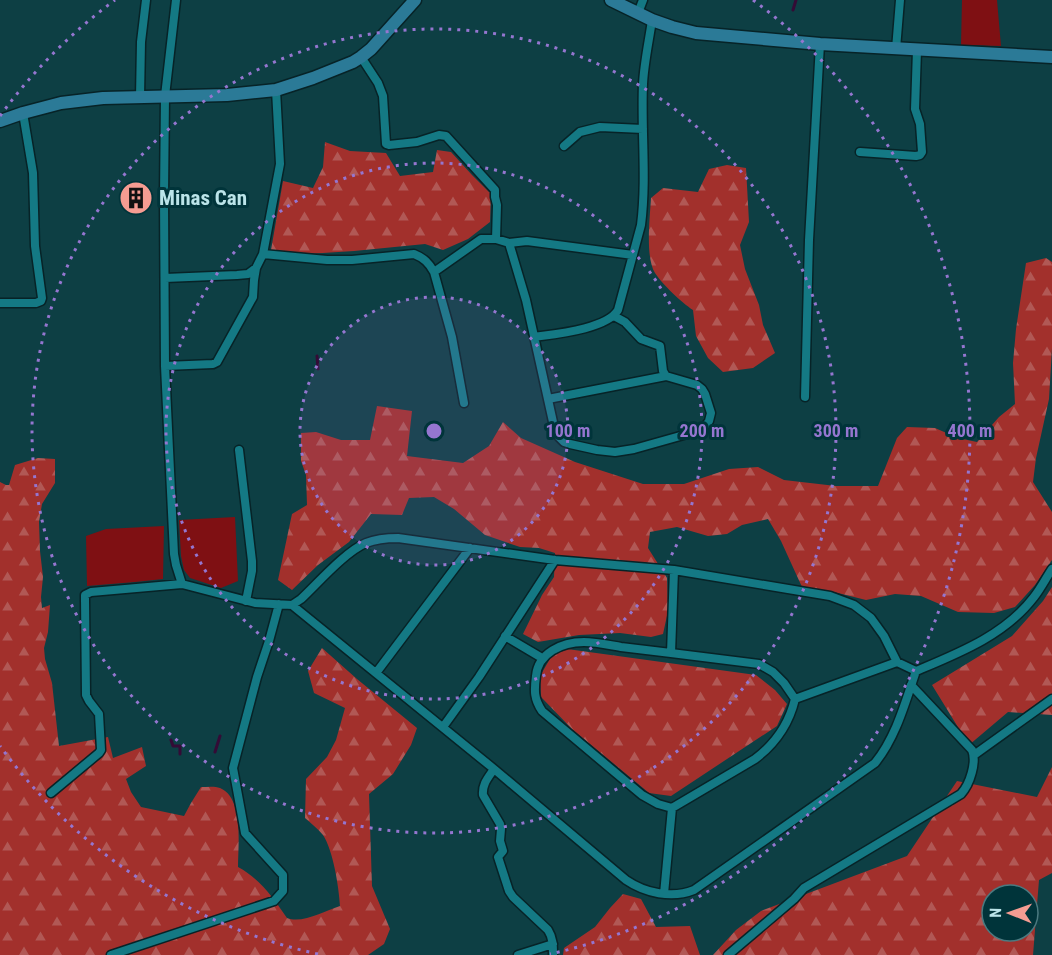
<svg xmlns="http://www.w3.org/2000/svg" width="1052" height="955" font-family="'Roboto Condensed',sans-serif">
<defs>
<pattern id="forest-firs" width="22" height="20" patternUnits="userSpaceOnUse" patternTransform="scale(1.5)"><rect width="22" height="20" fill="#a2302c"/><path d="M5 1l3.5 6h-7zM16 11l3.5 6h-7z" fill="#b15855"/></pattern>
</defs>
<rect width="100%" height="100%" fill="#0d3f44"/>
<path fill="#7f1013" d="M962,0H997L1001,46L961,45Z
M235,517L238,581L221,588L190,578L184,570L181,556L179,520Z
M164,526L163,579L135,582L87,586L86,536L106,529Z"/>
<path fill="url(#forest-firs)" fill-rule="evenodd" d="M325,142L350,151L386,153L400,176L433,172L437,150L451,152L472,175L491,194L490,222L468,239L443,250L425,244L354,251L307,254L271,250L283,181L313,188L323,167Z
M727,165L746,168L749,222L740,245L745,269L759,305L763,325L775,353L753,368L723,372L708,358L696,336L693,310C681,302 663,285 655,273C645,257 650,217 651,198L663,188L698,192L709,169Z
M1046,258L1052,262V348L1049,399L1036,458L1033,482L1052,512V560L1035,585L1015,607L994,613L958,612L921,596L895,594L866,600L834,592L802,587L781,541L768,519L742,525L727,534L708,536L677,527L650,532L648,548L667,578L668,611L663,634L651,637L620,633L579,635L538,642L523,634L542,595L554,577L555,553L539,548L520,547L485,535L454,509L434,497L409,498L402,515L371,514L349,542L318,565L292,590L278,580L292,514L307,505L306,475L301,461V433L316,432L341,440H370L377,406L412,411L407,456L463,463L489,446L503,422L521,438L575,462L643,484H684L729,469L758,467L784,480L836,486H878L897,438L907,427L935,428L958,438L977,442L999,417L1015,404L1013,363L1016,329L1026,263Z
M38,458L55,459V483L42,504L39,522L40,551L43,577L41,597L42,608L50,605L48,632L44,648L45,659L52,683L59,746L108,737L113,758L142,747L146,766L126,779L131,792L141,807L184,816L191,803L201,787C207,787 215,786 220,788C244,798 238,845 238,867C260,879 273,897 287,918C302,924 325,911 340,906C339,887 333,850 323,835C318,829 311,823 305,818L306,779L327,757L336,740L345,708L314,693L308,671L322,648L357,679L417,728L411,745L393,774L369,794L372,886L390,929L384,944L368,955H0V482L6,485H9L15,465Z
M1052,587V715L1008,712L969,745L932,685L1012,636L1043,601Z
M567,649L756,675L775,690L787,704L777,726L671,796L649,793L572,729L541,697L540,676L551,657Z
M1052,767V873L1039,880L1033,955H713L736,930L761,911L907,856L957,781L1037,797ZM992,895H1028V931H992Z
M623,894L641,899L656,927L690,926L700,955H563L564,948L595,927L610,908Z"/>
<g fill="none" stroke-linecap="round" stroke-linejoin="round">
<path stroke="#340b36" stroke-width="3" d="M793,10L796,0
M317,356L318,369
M171,740L173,746H180V754
M215,752L220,736"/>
<g stroke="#072327" stroke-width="11">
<path id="street" d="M176,0L165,96L164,197L165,366L174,554L176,565L182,584
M638,13L643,0
M896,49L900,0
M361,57L378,83L383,96L386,144L389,145L417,142L439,135L446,136L495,190V197L497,205L496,239
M140,97L141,42L146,0
M564,146L580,132L600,127L643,129
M860,152L916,156L920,155L922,152L920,124L915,109L917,50
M509,243L527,241L633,255
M263,254L327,260H352L414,254C424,258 429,263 434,272L452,337L464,403
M434,272L481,239H496L509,243L526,300L555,431L559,437L564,442L570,444L597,450L615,452L634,449L698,431L704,428L709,421L711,413L705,394L702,389L697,385L666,376L548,399
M165,278L237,275L248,274L256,268L263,254L280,164L276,90
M0,303H36L41,301L42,298L35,246L33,173L23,113
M614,316L625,322L641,339L660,346L663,371L666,376
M534,337C555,334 607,329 618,310L641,225C647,178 641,131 643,84C644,63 649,41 652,20
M165,366L213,364L217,362L253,297L254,280L256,268
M805,397L809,240L820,44
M239,450L252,561V571L246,601
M292,605L301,599C318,583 346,551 366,543C376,539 387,538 398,538L555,560L674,570L830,596L854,605L871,618L884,636L897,662L916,671C959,653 1005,635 1034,597C1041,588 1046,578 1052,569
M505,636L542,658
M671,653C655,651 638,649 621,647C609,645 596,642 584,642C562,642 538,653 536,676C534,691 534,699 542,711L642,795L658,804L672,808L755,759C775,744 789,724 795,699L784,683L773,672L759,664L671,653L674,570
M376,673L470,548
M795,699L897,662
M443,727L479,677L555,560
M974,755L1052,699
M494,769C488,778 482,784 483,795L500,824L501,829L500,841L503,851L498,857L509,891L513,897L548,930C553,938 553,945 553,955
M51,793L99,753L101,750L99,714L89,701L86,695L85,599V595L91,592L182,584L255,603L292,605L494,769L626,880C645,893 672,899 694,890L875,763C896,737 905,703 916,671
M664,894L672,808
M111,955L274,901L283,891V875L245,833L233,768L257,677L269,641L279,604
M518,955L553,944
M728,955L794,899L804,888L961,794C970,784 977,762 972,750L911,685"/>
</g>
<g stroke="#072327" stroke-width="15">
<path id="secondary" d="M611,0L652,20L672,27L696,33L820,44L1052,57
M0,121L23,113L61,103L103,98L227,95L276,90L313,78L353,62L361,57L371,49L415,0"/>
</g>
<use href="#street" stroke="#147984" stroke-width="8"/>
<use href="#secondary" stroke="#2b7a97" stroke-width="12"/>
</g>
<circle cx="434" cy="431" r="134" fill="#9576d0" fill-opacity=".12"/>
<g fill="none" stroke="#9576d0" stroke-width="3" stroke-dasharray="3 6">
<circle cx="434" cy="431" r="134"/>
<circle cx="434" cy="431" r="268"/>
<circle cx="434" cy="431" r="402"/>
<path d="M318 954A536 536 0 0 1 0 746M0 116A536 536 0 0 1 115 0M753 0A536 536 0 0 1 550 954"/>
</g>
<defs>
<g id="building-disc" transform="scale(1.725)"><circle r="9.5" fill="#f59c92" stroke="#00343a"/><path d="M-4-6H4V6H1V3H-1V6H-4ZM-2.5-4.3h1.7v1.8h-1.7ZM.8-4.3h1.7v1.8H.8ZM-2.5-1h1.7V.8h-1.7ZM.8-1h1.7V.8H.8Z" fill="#111"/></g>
</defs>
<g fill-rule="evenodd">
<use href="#building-disc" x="136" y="198"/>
</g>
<g text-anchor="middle" stroke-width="6" stroke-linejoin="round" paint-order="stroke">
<g font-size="21" font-weight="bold" fill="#bbe4e9" stroke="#00343a" text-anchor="start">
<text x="159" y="205">Minas Can</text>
</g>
</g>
<circle cx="434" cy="431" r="9" fill="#9576d0" stroke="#00343a" stroke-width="3"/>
<g font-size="18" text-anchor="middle" font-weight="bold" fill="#9576d0" stroke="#00343a" stroke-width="6" stroke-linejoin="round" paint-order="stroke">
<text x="568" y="437">100 m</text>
<text x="702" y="437">200 m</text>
<text x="836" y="437">300 m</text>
<text x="970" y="437">400 m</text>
</g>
<g transform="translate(1010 913) rotate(271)"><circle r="28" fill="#00343a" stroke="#4b7a80" stroke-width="1.5"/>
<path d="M0-4.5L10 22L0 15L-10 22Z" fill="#f59c92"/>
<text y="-9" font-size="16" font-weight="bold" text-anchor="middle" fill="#bbe4e9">N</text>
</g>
</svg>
